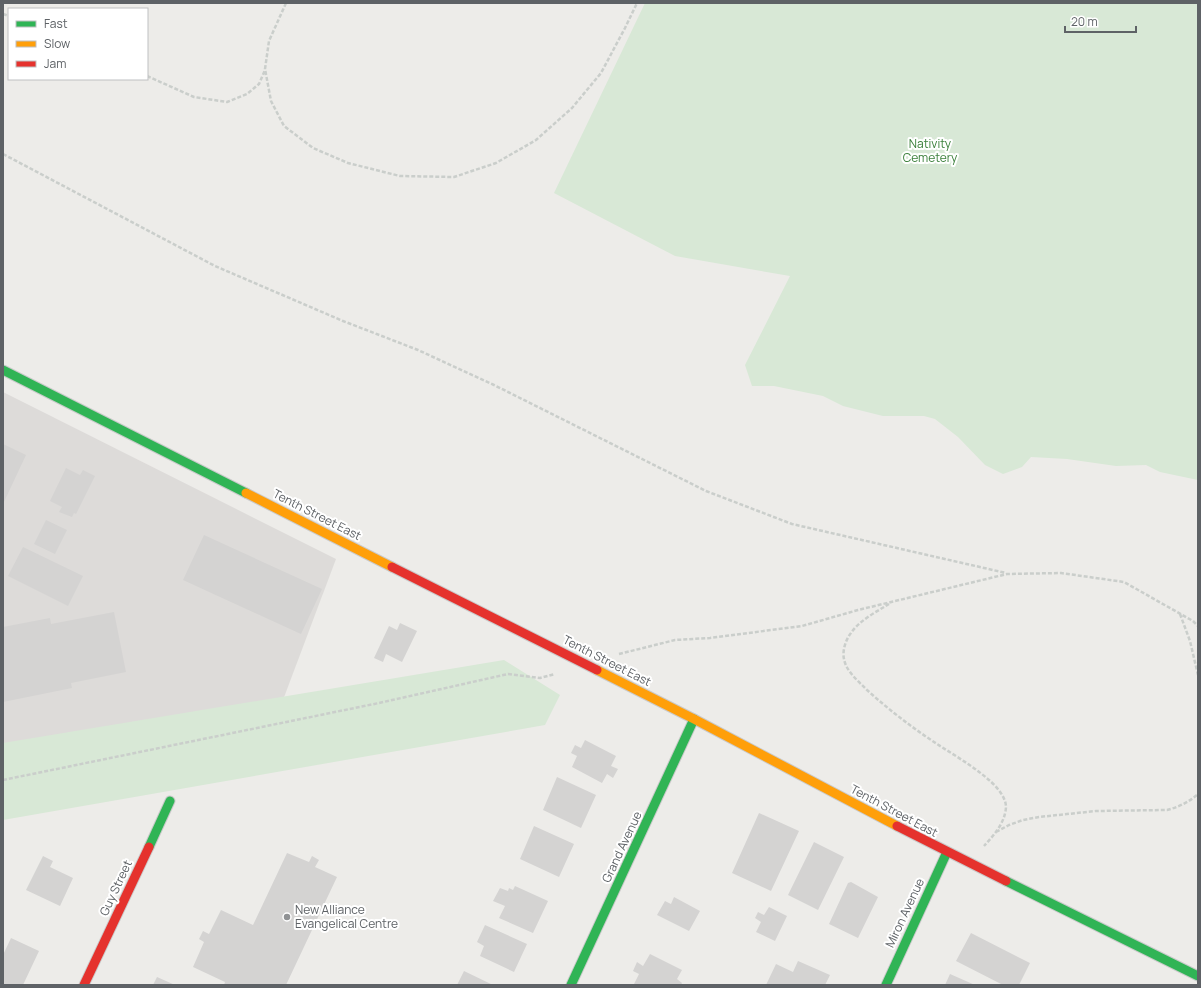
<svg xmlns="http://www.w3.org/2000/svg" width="1201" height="988" font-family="Manrope,sans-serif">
<rect width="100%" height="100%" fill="#edece9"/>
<path fill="#dddbd9" d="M3,392L336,559L283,700L3,745Z"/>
<path fill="#d8e8d6" d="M645,3H1198V480L1160,472L1146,465L1116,466L1067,459L1031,457L1022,467L1003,474L985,465L958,437L935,419L924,416H883L843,406L823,396L774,386H752L745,365L790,276L675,256L554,193Z
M504,660L560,695L545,725L3,820V743Z"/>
<path fill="#d4d3d2" d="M3,444L26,455L3,504Z
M66,468L80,475L83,470L95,476L76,514L74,513L72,517L59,512L62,507L50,501Z
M46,520L67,530L55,554L34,544Z
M204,535L322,589L301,634L183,580Z
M23,547L83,576L68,606L8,576Z
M114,612L126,672L71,683L72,688L3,702V627L50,618L51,624Z
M400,623L417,631L402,662L386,654L383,662L374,658L389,626L397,630Z
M585,740L616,756L611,766L618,769L613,778L607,774L602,783L572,767L577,756L571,753L575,745L581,748Z
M557,777L596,795L581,828L543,810Z
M759,813L799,831L771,891L732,873Z
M534,826L574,844L559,877L520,859Z
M814,842L844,857L818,910L788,895Z
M287,853L309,862L312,856L319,860L315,867L337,877L286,985H224L225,982L193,967L204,942L199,939L203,931L209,934L221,910L253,925Z
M43,856L53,861L50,867L73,878L60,906L26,890Z
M851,882L878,897L858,938L829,924L848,883Z
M515,886L548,901L533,933L499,918L505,906L493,901L500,888L508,891L509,888L513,890Z
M674,897L700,911L689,931L657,915L665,901L671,904Z
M769,907L787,916L775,941L756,932L761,922L755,918L758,912L764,915Z
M485,925L527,944L514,972L480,956L484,946L477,942Z
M971,933L1030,963L1019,985H1003L956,961Z
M11,938L39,951L23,985H3V955Z
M650,954L682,970L677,979L682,983L681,985L634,984L639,974L633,971L637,962L643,966Z
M798,961L830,975L825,985H766L776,964L793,972Z
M464,971L493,985H457Z
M950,974L975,985H945Z
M157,977L175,985H153Z"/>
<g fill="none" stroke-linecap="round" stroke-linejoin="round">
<g stroke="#cacaca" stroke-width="11">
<path id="fast" d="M3,370L246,493
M149,847L170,801
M1006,881L1198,976
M571,985L694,719
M886,985L947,852"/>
</g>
<g stroke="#cacaca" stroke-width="11">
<path id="slow" d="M246,493L392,567
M597,670L694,719L897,826"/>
</g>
<g stroke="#cacaca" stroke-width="11">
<path id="jam" d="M392,567L597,670
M897,826L1006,881
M84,985L149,847"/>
</g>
<path stroke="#cacecb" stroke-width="2.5" stroke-dasharray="4 2" stroke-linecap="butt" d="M286,3L269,41L265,69L271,101L284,126L313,148L348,163L400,176L454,177L496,163L536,140L572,108L601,73L625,28L637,3
M3,14L9,16
M147,76L194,97L227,102L247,94L259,84L265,70
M3,154L215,266L343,321L418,350L494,385L706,491L792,524L1006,573
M889,604C876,612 860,620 851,633C846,639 842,651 844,659C846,671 858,681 867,690C888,709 910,726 934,742C952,754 972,765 989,780C996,786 1006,797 1006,807C1005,823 994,835 984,846
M1180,614L1190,641L1198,675
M619,654L675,640L710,638L802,626L858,610L1007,574L1061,573L1124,582L1193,621L1198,626
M3,780L379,703L508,674L540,678L555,674
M996,832L1009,825L1023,820L1039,817L1096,811L1167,810C1179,807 1189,802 1198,794"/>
<use href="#fast" stroke="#30b455" stroke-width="9"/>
<use href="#slow" stroke="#ff9f0a" stroke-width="9"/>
<use href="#jam" stroke="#e5322d" stroke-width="9"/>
</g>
<circle fill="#909294" stroke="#fff" stroke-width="1.5" cx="287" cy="917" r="4"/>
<g text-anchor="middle" stroke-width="4" stroke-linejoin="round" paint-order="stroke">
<g font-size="12" fill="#3c803c" stroke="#fff">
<text x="930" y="148">Nativity<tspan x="930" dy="14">Cemetery</tspan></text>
</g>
<g font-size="12" fill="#5e6266" stroke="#fff">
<text transform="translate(317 515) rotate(27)" y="4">Tenth Street East</text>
<text transform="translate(607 661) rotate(27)" y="4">Tenth Street East</text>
<text transform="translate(894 811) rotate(28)" y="4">Tenth Street East</text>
<text transform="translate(622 847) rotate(-65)" y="4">Grand Avenue</text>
<text transform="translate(116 888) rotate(-65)" y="4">Guy Street</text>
<text transform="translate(905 913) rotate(-65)" y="4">Miron Avenue</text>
</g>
<g font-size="12" fill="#5e6266" stroke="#fff" text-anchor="start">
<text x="295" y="914">New Alliance<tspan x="295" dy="14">Evangelical Centre</tspan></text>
</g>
</g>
<rect width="1201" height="988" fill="none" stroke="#5e6266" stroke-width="8"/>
<rect x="8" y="8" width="140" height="72" fill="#ffffff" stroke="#bfc0c2"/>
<rect x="16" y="21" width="20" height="6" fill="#30b455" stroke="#bfc0c2"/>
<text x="44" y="28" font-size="12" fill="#5e6266">Fast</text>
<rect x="16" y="41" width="20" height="6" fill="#ff9f0a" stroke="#bfc0c2"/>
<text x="44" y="48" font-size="12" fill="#5e6266">Slow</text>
<rect x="16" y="61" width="20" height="6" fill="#e5322d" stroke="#bfc0c2"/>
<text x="44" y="68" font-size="12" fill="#5e6266">Jam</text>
<path d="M1065 26v6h71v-6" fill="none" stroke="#5e6266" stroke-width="2"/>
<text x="1071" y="26" font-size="12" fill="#5e6266" stroke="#ffffff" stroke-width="3" paint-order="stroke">20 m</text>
</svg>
